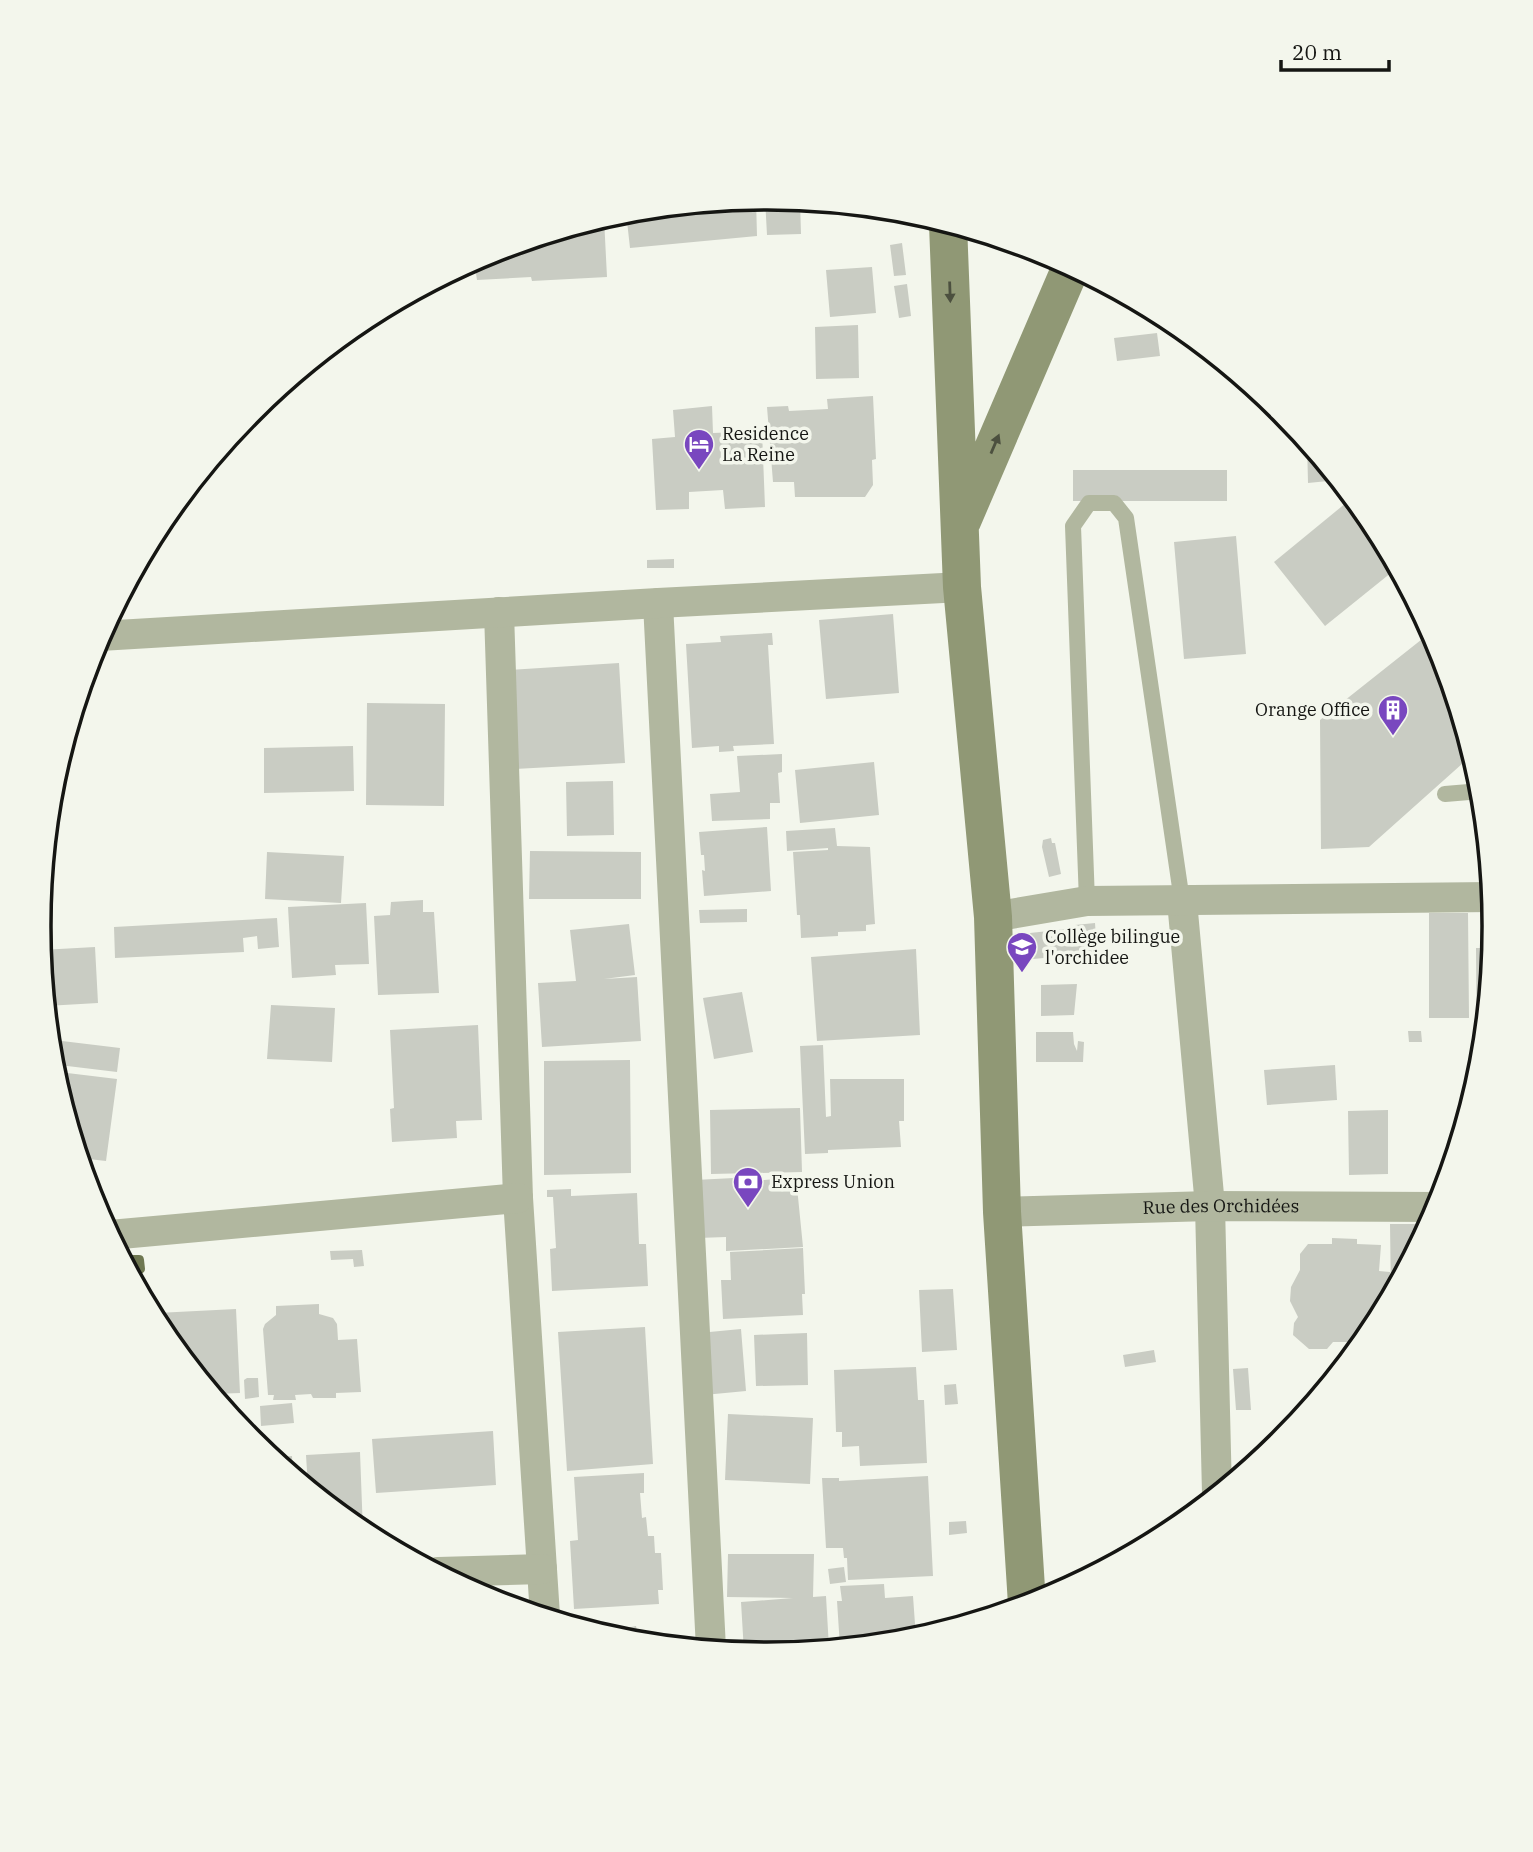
<svg xmlns="http://www.w3.org/2000/svg" width="1533" height="1852" font-family="'IBM Plex Serif',serif">
<rect width="100%" height="100%" fill="#f3f6ec"/>
<g fill="none" stroke-linecap="round" stroke-linejoin="round">
<path stroke="#6e7751" stroke-width="10" d="M124,1260H139L140,1269"/>
</g>
<path fill="#c9ccc3" d="M765,198L800,201L801,234L767,235Z
M756,199L757,236L630,248L626,212Z
M604,218L607,277L532,281L531,277L477,280L474,261L488,253Z
M902,243L906,275L894,276L890,245Z
M872,267L876,313L830,317L826,270Z
M907,284L911,316L899,318L894,286Z
M858,325L859,378L816,379L815,327Z
M1157,333L1160,356L1117,361L1114,338Z
M873,396L876,459L872,460L873,485L865,497H795L794,482H773L767,407L788,406L789,411L828,409L827,399Z
M712,406L713,433L762,431L765,507L725,509L723,490L689,492V509L656,510L652,439L675,437L673,410Z
M1307,442L1310,447L1338,480L1308,483Z
M1073,470H1227V501H1073Z
M1352,498L1372,522L1397,568L1325,626L1274,562Z
M1236,536L1246,654L1184,659L1174,542Z
M674,559V568H647V560Z
M893,614L899,693L826,699L819,620Z
M1431,632L1439,648L1472,755L1369,847L1321,849L1320,720Z
M772,633L773,645H768L774,744L733,746L734,751L719,752V746L692,748L686,644L721,642L720,636Z
M619,663L625,763L515,769L509,670Z
M367,703L445,704L444,806L366,805Z
M353,746L354,791L264,793V748Z
M782,754V772L778,773L780,803H770V819L712,821L710,794L740,792L737,756Z
M874,762L879,815L800,823L795,770Z
M613,781L614,835L567,836L566,782Z
M767,827L771,891L704,896L702,870L705,871L704,855H701L699,832Z
M835,828L837,846L870,847L875,924L866,925V931L838,932V936L801,938L800,915H797L793,852L828,850V848L787,851L786,831Z
M1051,838L1052,843H1055L1061,874L1049,877L1042,847L1043,840Z
M530,851L641,852V899H529Z
M267,852L344,856L341,903L265,899Z
M423,900V912H434L439,993L378,995L374,916L390,915L391,902Z
M366,903L369,964L335,965L336,975L292,978L288,907Z
M747,909V922L700,923L699,910Z
M1429,913H1468L1469,1018H1429Z
M277,918L279,947L258,949L257,936L243,938L244,952L115,958L114,927Z
M1095,923L1097,953L1033,959L1030,933L1076,928L1075,925Z
M629,924L635,975L604,979L637,977L641,1041L542,1047L538,983L576,981L570,930Z
M95,947L98,1003L46,1006L41,950Z
M1476,948H1492L1480,1068L1477,1079Z
M916,949L920,1035L817,1041L811,957Z
M1077,984L1074,1015L1041,1016V985Z
M742,992L753,1052L714,1059L703,998Z
M271,1005L335,1008L332,1062L267,1059Z
M478,1025L482,1120L456,1121L457,1138L392,1142L390,1109L394,1108L390,1030Z
M1408,1031H1421L1422,1042H1409Z
M1036,1032H1073L1074,1044L1077,1051L1078,1041L1084,1042L1083,1062H1036Z
M62,1041L120,1048L117,1072L59,1065Z
M823,1045L826,1117L831,1116L830,1079H904V1121H899L901,1147L828,1150V1153L805,1154L800,1046Z
M630,1060L631,1173L544,1175V1061Z
M1335,1065L1337,1100L1267,1105L1264,1070Z
M59,1072L117,1079L106,1161L80,1158L57,1084Z
M800,1108L802,1172L711,1174L710,1110Z
M1388,1110V1174L1349,1175L1348,1111Z
M796,1177L803,1247L726,1251V1237L698,1238L695,1180L734,1178V1182L754,1181Z
M571,1189V1196L637,1193L639,1244H646L648,1286L552,1291L550,1249L556,1248L553,1197H547V1190Z
M1390,1224H1415V1250L1391,1294Z
M1332,1238L1357,1239V1244L1381,1245L1379,1271L1390,1272L1389,1298L1372,1331L1362,1342H1333L1327,1349H1309L1293,1335L1294,1323L1298,1317L1290,1301L1291,1287L1300,1270V1254L1308,1244H1332Z
M803,1248L805,1294H802L803,1315L723,1319L721,1280H731L730,1252Z
M362,1250L364,1266L354,1267L353,1259L331,1260L330,1251Z
M953,1289L957,1350L922,1352L919,1290Z
M319,1304V1314L333,1318L337,1324L338,1340L357,1339L361,1392L336,1393V1398H313L311,1394L295,1395L296,1400H273L274,1395H268L263,1329L265,1324L276,1315V1306Z
M236,1309L240,1393L214,1394L161,1330L158,1324L157,1313Z
M645,1327L653,1464L567,1471L558,1332Z
M741,1329L746,1391L704,1395L699,1333Z
M807,1333L808,1385L756,1386L754,1335Z
M1154,1350L1156,1362L1125,1367L1123,1355Z
M916,1367L918,1400H924L927,1463L860,1466L859,1446L842,1447V1432H836L834,1370Z
M1248,1368L1251,1410H1236L1233,1369Z
M247,1378H258L259,1397L245,1399L244,1380Z
M956,1384L958,1404L945,1405L944,1385Z
M292,1403L294,1423L261,1426L260,1406Z
M728,1414L813,1418L810,1484L725,1480Z
M493,1431L496,1485L376,1493L372,1439Z
M360,1452L363,1532L308,1487L306,1455Z
M292,1456L293,1475L273,1458Z
M644,1473V1493H640L642,1518L646,1517L648,1536H654L655,1553H661L663,1590H658L659,1604L574,1609L570,1541L578,1540L574,1477Z
M928,1476L933,1576L848,1580L847,1558H844L843,1548H826L822,1478H839V1481Z
M966,1521L967,1533L949,1535V1522Z
M728,1554H814L813,1597L826,1596L829,1648L766,1654L744,1652L741,1602L793,1598L727,1597Z
M844,1567L846,1582L830,1584L828,1569Z
M884,1584L885,1598L913,1596L916,1638L840,1647L837,1601H842L840,1586Z
M636,1626L639,1641L624,1640L602,1633Z"/>
<g fill="none" stroke-linecap="round" stroke-linejoin="round">
<path stroke="#b1b79f" stroke-width="16" d="M1445,794L1481,791
M1087,901L1073,526L1089,503H1114L1126,518L1182,901"/>
<g stroke="#b1b79f" stroke-width="30">
<path d="M658,603L711,1649"/>
<path d="M499,612L518,1198L545,1616"/>
<path d="M100,636L658,603L962,587"/>
<path d="M1182,901L1210,1206L1217,1493"/>
<path d="M993,917L1087,901L1492,897"/>
<path id="s1" d="M1002,1212L1210,1206L1438,1207"/>
<path d="M110,1235L518,1198"/>
<path d="M438,1572L542,1569"/>
</g>
<path stroke="#909875" stroke-width="38" d="M948,224L962,587L993,917L1002,1212L1027,1604
M962,521L1071,267"/>
</g>
<defs><path id="oneway-solid" d="M-6-.8H1V-3.2L6.5 0L1 3.2V.8H-6Z" transform="scale(1.75)"/></defs>
<g fill="#4c503f">
<use href="#oneway-solid" transform="translate(950 292) rotate(88)"/>
<use href="#oneway-solid" transform="translate(995 444) rotate(-67)"/>
</g>
<defs>
<g id="hotel-pin" transform="scale(1.575)"><path d="M0 17L-7.5 6A9.5 9.5 0 1 1 7.5 6Z" fill="#7947bf" stroke="#f3f6ec"/><path d="M-6-4.5h1.5V1H6V5H4.5V3h-9V5H-6ZM-4 0a1.8 1.8 0 1 1 3.6 0ZM.5 0V-2.5h3Q6-2.5 6 0Z" fill="#fff"/></g>
<g id="building-pin" transform="scale(1.575)"><path d="M0 17L-7.5 6A9.5 9.5 0 1 1 7.5 6Z" fill="#7947bf" stroke="#f3f6ec"/><path d="M-4-6H4V6H1V3H-1V6H-4ZM-2.5-4.3h1.7v1.8h-1.7ZM.8-4.3h1.7v1.8H.8ZM-2.5-1h1.7V.8h-1.7ZM.8-1h1.7V.8H.8Z" fill="#fff"/></g>
<g id="school-pin" transform="scale(1.575)"><path d="M0 17L-7.5 6A9.5 9.5 0 1 1 7.5 6Z" fill="#7947bf" stroke="#f3f6ec"/><path d="M0-5L7-2L0 1L-7-2ZM-4 1L0 2.5L4 1V4Q0 6-4 4Z" fill="#fff"/></g>
<g id="bank-pin" transform="scale(1.575)"><path d="M0 17L-7.5 6A9.5 9.5 0 1 1 7.5 6Z" fill="#7947bf" stroke="#f3f6ec"/><path d="M-6-4H6V4H-6ZM0-2.3a2.3 2.3 0 1 0 0 4.6a2.3 2.3 0 1 0 0-4.6Z" fill="#fff"/></g>
</defs>
<g fill-rule="evenodd">
<use href="#hotel-pin" x="699" y="444"/>
<use href="#building-pin" x="1393" y="710"/>
<use href="#school-pin" x="1022" y="947"/>
<use href="#bank-pin" x="748" y="1182"/>
</g>
<g text-anchor="middle" stroke-width="7" stroke-linejoin="round" paint-order="stroke">
<g font-size="18" fill="#151613" stroke="#f3f6ec" text-anchor="start">
<text x="722" y="440">Residence<tspan x="722" dy="21">La Reine</tspan></text>
<text x="1370" y="716" text-anchor="end">Orange Office</text>
<text x="1045" y="943">Collège bilingue<tspan x="1045" dy="21">l'orchidee</tspan></text>
<text x="771" y="1188">Express Union</text>
</g>
<g font-size="18" fill="#151613" stroke="#f3f6ec">
<text dy="6" stroke="none"><textPath href="#s1" startOffset="219">Rue des Orchidées</textPath></text>
</g>
</g>
<path d="M0 0H1533V1852H0ZM766 210H767A715 715 0 0 1 1482 925V927A715 715 0 0 1 767 1642H766A715 715 0 0 1 51 927V925A715 715 0 0 1 766 210Z" fill="#f3f6ec" fill-rule="evenodd"/>
<path fill="none" stroke="#151613" stroke-width="3.5" d="M766 210H767A715 715 0 0 1 1482 925V927A715 715 0 0 1 767 1642H766A715 715 0 0 1 51 927V925A715 715 0 0 1 766 210Z"/>
<path d="M1281 60v10h108v-10" fill="none" stroke="#151613" stroke-width="3.5"/>
<text x="1292" y="60" font-size="21" fill="#151613" stroke="#f3f6ec" stroke-width="5" paint-order="stroke">20 m</text>
</svg>
